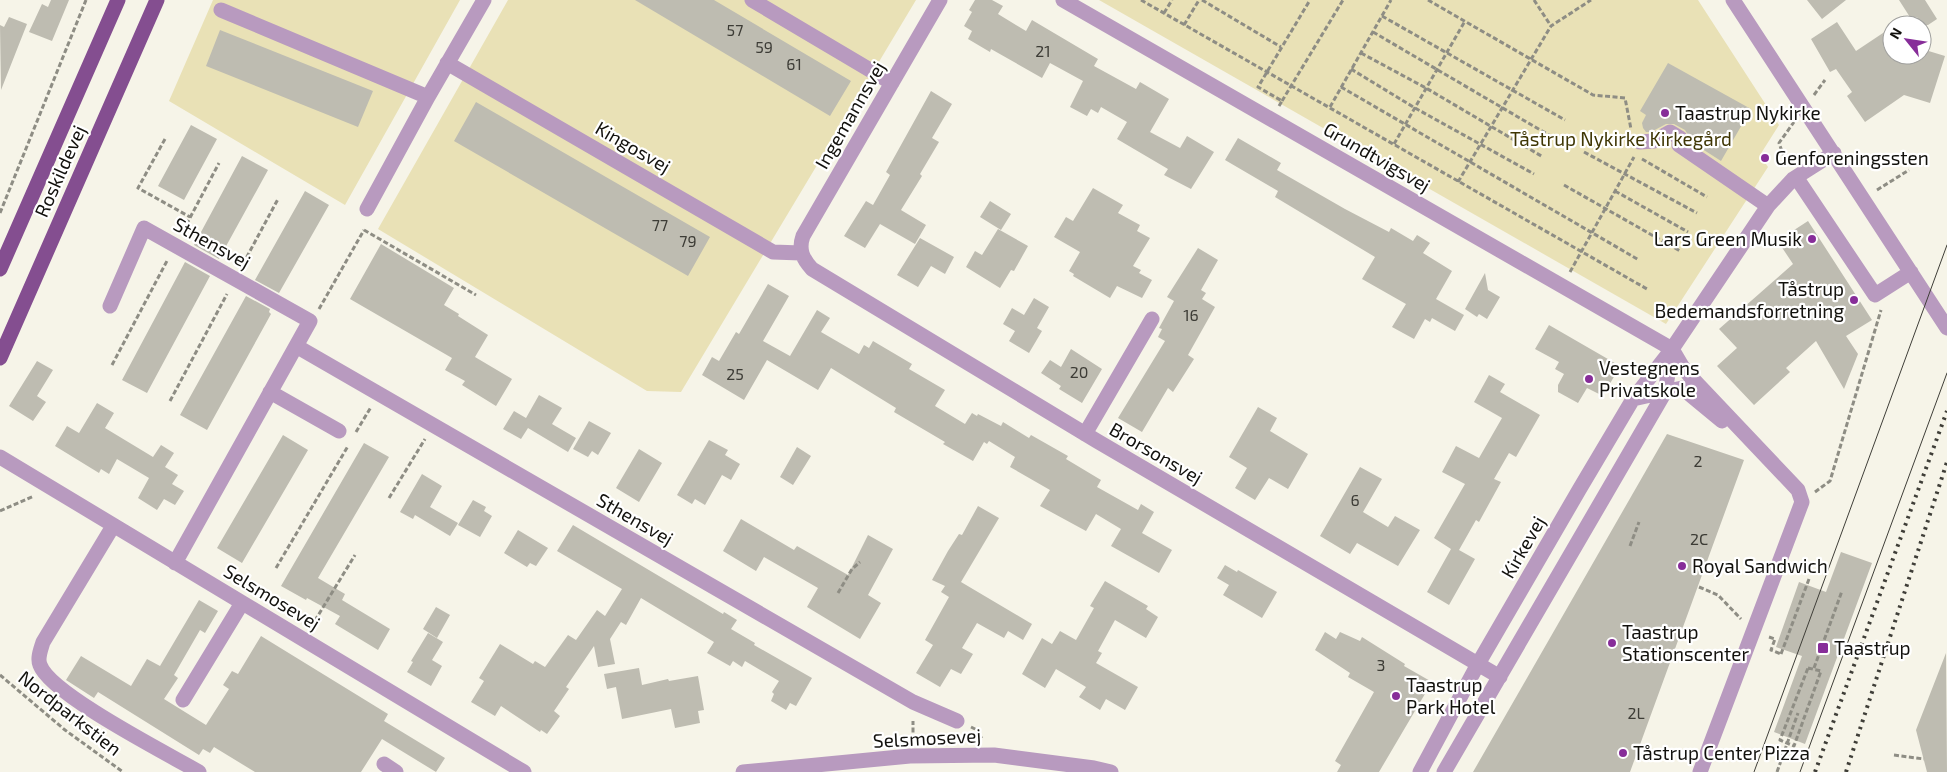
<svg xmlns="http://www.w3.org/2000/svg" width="1947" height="772" font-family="'Exo 2',sans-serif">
<rect width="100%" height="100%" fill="#f6f4e8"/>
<path fill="#e9e1b6" d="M213,0H460L345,205L169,101Z
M508,0H916L681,392L647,391L378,229Z
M1099,0H1698L1779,125L1760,155L1768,167L1666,324Z"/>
<path fill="#bebcb1" d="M51,0H69L52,41L29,32L42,4L48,7Z
M635,0H714L851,81L830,116Z
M975,0H992L1003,6L998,14L1026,31L1032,20L1098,59L1094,66L1136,89L1140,82L1169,99L1150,132L1180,148L1187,136L1214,152L1191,189L1164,175L1168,169L1117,139L1127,122L1101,107L1098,113L1091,109L1087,116L1070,107L1083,81L1050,63L1042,78L991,49L990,52L968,39L972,31L964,26L972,12L969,10Z
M1807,0H1846L1822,19Z
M1899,0H1925L1937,19L1928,25H1915Z
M9,17L27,24L1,90L0,25L4,27Z
M1837,22L1856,51L1892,27V55H1922V49L1945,56L1930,103L1904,95L1865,122L1847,96L1852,92L1836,69L1830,72L1811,39Z
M220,30L373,91L358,127L206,66Z
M1668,63L1751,109L1721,161L1693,143L1685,130L1674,124H1666L1651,132H1646L1643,128L1642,123L1646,115L1640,111Z
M931,91L952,104L932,138L939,142L920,174L922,176L901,210L926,225L915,244L880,224L865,248L844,236L866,201L873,205L890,175L886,172Z
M476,102L710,237L688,276L454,141Z
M191,125L217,139L184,200L158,186Z
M1238,138L1281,163L1277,170L1345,209L1389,232L1391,228L1413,241L1417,235L1430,243L1423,253L1452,271L1436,299L1464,315L1455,331L1432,318L1430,322L1425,319L1414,339L1392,327L1406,304L1362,279L1375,257L1275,197L1278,191L1225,160Z
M242,156L268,170L219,259L194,245Z
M1093,188L1123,205L1118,213L1140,225L1137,231L1150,238L1133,266L1141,270L1139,273L1152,280L1142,298L1117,286L1110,298L1073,276L1074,274L1069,271L1080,252L1054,237L1066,217L1073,221Z
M305,191L329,205L279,293L255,280Z
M990,201L1011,214L1001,230L980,217Z
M1808,221L1872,320L1846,336L1858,354L1844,389L1816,341L1786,368L1790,372L1754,405L1717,366L1737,348L1719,329L1793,264L1781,246L1791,239L1788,234Z
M998,229L1028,246L1014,271L1011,270L1000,288L966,267L975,251L982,255Z
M920,238L954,257L945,274L931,266L918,287L897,275Z
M381,244L454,288L444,305L459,314L458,316L488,335L475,357L512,379L496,406L462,385L465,381L445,370L452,358L350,299Z
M1198,248L1218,260L1201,290L1206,293L1202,299L1215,307L1188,355L1194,359L1173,392L1168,388L1142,432L1118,418L1165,341L1158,337L1162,329L1159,328L1174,301L1167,297Z
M185,262L210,276L147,393L122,380Z
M1485,273L1488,290L1500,297L1487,319L1479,314L1477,317L1465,309Z
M768,284L789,296L763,341L790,356L817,310L830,318L821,332L859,354L864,345L869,348L873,341L912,364L909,369L945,390L935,406L965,424L972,413L977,416L978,414L1001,426L1003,422L1029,438L1031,435L1068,456L1066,459L1101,480L1097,487L1138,510L1141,504L1154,512L1142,533L1172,550L1159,573L1111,546L1121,529L1096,514L1086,531L1040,506L1050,490L1010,467L1015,457L989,441L987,444L984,442L973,461L943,444L945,442L894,412L896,408L831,368L818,390L767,360L744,400L702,375L712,357L719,361L736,332L739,334Z
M246,296L270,309L269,312L271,314L207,430L180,415Z
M1034,298L1049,307L1037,328L1042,331L1029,353L1009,341L1015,331L1003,324L1012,308L1024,315Z
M1549,325L1620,366L1603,396L1587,388L1578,403L1558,392V385L1564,374L1555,369L1559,362L1535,349Z
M1071,349L1102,369L1082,403L1059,389L1061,386L1041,373L1050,360L1061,367Z
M37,361L53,370L37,396L46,402L33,421L9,406Z
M1489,375L1505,384L1500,392L1540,415L1516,457L1509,453L1494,479L1501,482L1479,522L1476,520L1459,550L1475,559L1449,605L1427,592L1451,549L1434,538L1465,484L1442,472L1456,446L1479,458L1502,418L1474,402Z
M539,395L562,408L552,424L576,438L568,452L528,428L521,439L503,429L514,411L526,418Z
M97,403L114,413L105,428L153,457L161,445L174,453L165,467L178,475L172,484L184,491L175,505L164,499L157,510L138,498L149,478L117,459L109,474L101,469L99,473L55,446L67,426L79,433Z
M1258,407L1277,418L1270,431L1308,454L1288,489L1269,478L1255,500L1235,488L1247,468L1229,457Z
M589,421L611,433L598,455L592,451L588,457L573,449Z
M1667,434L1744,460L1630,772H1473Z
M283,435L308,450L242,563L217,548Z
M709,440L728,450L725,455L740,464L731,480L722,475L705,505L695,499L692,504L677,495Z
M364,443L389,457L318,578L345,594L342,600L390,629L378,650L335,624L340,616L307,598L306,600L281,586Z
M797,447L811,456L793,485L780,477Z
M639,449L662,463L639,502L616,488Z
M1360,467L1382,479L1363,512L1388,527L1395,516L1420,530L1398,566L1357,543L1350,554L1320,536Z
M422,474L442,486L430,507L458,523L450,536L415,515L413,519L400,512Z
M473,500L486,507L484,511L492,516L480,537L458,525Z
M978,506L999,518L961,582L1032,624L1023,640L1008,631L1004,638L977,623L962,648L973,654L961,674L951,669L940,687L916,673L933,645L925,640L949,597L941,592L945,586L932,580L948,551L959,534L962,535Z
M741,519L794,550L797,546L848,575L868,535L893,549L868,595L881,603L860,639L807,607L818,588L764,557L756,571L723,551Z
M573,525L723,614L724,612L737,620L731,629L755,643L754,645L812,678L796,706L790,703L786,710L771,701L774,694L772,692L779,681L745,661L742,667L733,661L730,666L707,653L714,642L641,598L626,625L621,622L610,639L615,664L598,667L594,646L566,687L569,689L554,711L560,716L547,734L541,730L540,732L501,706L495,716L471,702L484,681L479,678L500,644L533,664L535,661L545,667L568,635L576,640L597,610L605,616L622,589L557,551Z
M518,530L548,548L536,566L530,563L527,567L504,553Z
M1841,552L1872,563L1805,744L1774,732L1802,656L1776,647L1799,582L1826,592Z
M1225,565L1237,572L1238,570L1277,592L1262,618L1223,595L1229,585L1217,578Z
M1105,581L1148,606L1146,609L1158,617L1146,638L1115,620L1098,651L1102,653L1096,663L1138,687L1125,710L1106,699L1100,710L1079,697L1086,687L1056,669L1045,688L1022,674L1042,638L1052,644L1060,631L1076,640L1094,608L1090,606Z
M199,600L218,611L205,633L200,630L174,675L178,678L164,699L206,725L229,689L223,685L232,671L238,674L261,636L388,714L384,721L445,758L436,772L382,739L361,772H255L214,747L210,753L203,749L199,755L98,692L94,698L66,680L81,656L131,686L147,659L160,666Z
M436,607L450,615L437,638L423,629Z
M1325,632L1336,639L1340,632L1360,641L1362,637L1405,664L1404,666L1432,682L1379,772H1337L1341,765L1335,761L1374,692L1348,677L1350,673L1315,650Z
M428,633L443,642L432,660L442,666L431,686L407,672L413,662L411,661Z
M1946,653L1947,772H1927L1916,730Z
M639,668L642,685L668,679L669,681L698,676L704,710L698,711L700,723L675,728L671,709L622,719L616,687L607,689L604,674Z"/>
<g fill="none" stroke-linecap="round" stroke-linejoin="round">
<path stroke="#8e8d84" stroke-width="3" stroke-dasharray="5 2.5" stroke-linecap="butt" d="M1141,0L1647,289
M1202,0L1281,47
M1428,0L1593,95L1625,98L1631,129
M1534,0L1551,26
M1164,13L1172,0
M1382,16L1565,120
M1184,25L1199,0
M1373,32L1559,141
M1361,53L1426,88L1543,157
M1351,69L1415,108L1534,174
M1341,87L1639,260
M1814,95L1825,80
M1282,101L1343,0
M1279,106L1282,101L1258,87L1310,0
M1330,107L1391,0
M165,139L138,188L190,217
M1394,144L1465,21
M1584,152L1697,213
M1642,159L1707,197
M1787,165L1779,143L1794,122
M1458,182L1551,26L1591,0
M1564,185L1680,251
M1877,190L1909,170
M1615,191L1688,232
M0,213L86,0
M364,230L476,295
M183,231L219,163
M243,264L278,199
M1570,272L1634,157
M319,309L364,230
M112,365L168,259
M170,401L227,294
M356,432L371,407
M1815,492L1830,481L1881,310
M389,498L425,439
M0,511L34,496
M1630,546L1639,522
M276,568L348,446
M1699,587L1718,595L1741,619
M838,593L852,569L860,562
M311,627L355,555
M1769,637L1775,639L1771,650L1781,654
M1781,654L1809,579
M1808,668L1821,671L1794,746L1780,740Z
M1814,668L1842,591
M0,675L65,730L123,772
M971,727L975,729L982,738
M913,740V721
M1894,755L1924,759
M1777,772L1798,713"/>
<path stroke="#b89abf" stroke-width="15" d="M752,0L892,83
M940,0L803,236C798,250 803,259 812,269L1097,441L1500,677
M1063,0L1672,349
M1733,0L1947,328
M221,10L428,97
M447,63L773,252L801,253
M1640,142L1654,141L1670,132L1680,138L1679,145L1768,206
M1793,179L1800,183L1875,295L1911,272
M367,209L428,97L484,0
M110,306L144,228L310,321L175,563
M296,346L913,702L957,721
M1672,349L1682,366L1689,375L1798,490L1802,502L1700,772
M270,392L339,431
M1633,399L1682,388L1722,421
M1085,434L1152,319
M0,457L524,772
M113,526L43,642C41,649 37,658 40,665C50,694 168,754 199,772
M183,700L242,603
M384,764L396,772
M743,772L910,756L994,755L1094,768L1111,772
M1420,772L1478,664L1579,490L1633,399L1672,349L1768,206L1793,179L1834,153
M1444,772L1665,392L1672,350"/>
<path stroke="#844e90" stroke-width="15" d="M0,269L118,0
M0,358L157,0"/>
<path stroke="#3f3e38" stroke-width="1" d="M1754,772L1947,245
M1800,772L1947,373"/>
<path stroke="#3f3e38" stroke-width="4" stroke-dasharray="2.5 5" stroke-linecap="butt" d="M1815,772L1947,411
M1846,772L1947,462"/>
</g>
<g fill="#872d99" stroke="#fff" stroke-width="2">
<circle cx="1665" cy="113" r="5"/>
<circle cx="1765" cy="158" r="5"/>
<circle cx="1812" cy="239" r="5"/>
<circle cx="1854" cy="300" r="5"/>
<circle cx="1589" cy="379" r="5"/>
<circle cx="1682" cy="566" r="5"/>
<circle cx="1612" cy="643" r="5"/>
<rect x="1817" y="642" width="12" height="12" rx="2.5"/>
<circle cx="1396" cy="696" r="5"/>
<circle cx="1623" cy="753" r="5"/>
</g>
<g text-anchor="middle" stroke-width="4.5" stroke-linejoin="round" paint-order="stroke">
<g font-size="16" fill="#3d3c36">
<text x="735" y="36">57</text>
<text x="764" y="53">59</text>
<text x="1043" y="57">21</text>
<text x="794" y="70">61</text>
<text x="660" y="231">77</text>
<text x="688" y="247">79</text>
<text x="1191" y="321">16</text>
<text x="1079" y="378">20</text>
<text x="735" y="380">25</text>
<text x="1698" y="467">2</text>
<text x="1355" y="506">6</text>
<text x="1699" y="545">2C</text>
<text x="1381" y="671">3</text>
<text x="1636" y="719">2L</text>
</g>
<g font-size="19" fill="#12110d" stroke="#fff" text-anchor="start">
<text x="1675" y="120">Taastrup Nykirke</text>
<text x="1775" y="165">Genforeningssten</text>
<text x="1802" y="246" text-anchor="end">Lars Green Musik</text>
<text x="1844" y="296" text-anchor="end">Tåstrup<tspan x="1844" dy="22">Bedemandsforretning</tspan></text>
<text x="1599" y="375">Vestegnens<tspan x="1599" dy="22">Privatskole</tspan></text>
<text x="1692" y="573">Royal Sandwich</text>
<text x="1622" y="639">Taastrup<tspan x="1622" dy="22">Stationscenter</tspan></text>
<text x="1834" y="655">Taastrup</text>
<text x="1406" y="692">Taastrup<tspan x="1406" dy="22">Park Hotel</tspan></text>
<text x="1633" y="760">Tåstrup Center Pizza</text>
</g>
<g font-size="19" fill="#12110d" stroke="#fff">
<text transform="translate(850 115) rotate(-60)" y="7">Ingemannsvej</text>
<text transform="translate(633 147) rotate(30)" y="7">Kingosvej</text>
<text transform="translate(1377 157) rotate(30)" y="7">Grundtvigsvej</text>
<text transform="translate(60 171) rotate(-66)" y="7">Roskildevej</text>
<text transform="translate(212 243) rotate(29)" y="7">Sthensvej</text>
<text transform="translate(1156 453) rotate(30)" y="7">Brorsonsvej</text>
<text transform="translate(635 519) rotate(30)" y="7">Sthensvej</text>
<text transform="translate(1523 547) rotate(-60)" y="7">Kirkevej</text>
<text transform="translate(272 597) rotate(31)" y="7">Selsmosevej</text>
<text transform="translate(70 713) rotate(38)" y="7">Nordparkstien</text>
<text transform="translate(927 738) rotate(-3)" y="7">Selsmosevej</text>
</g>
<g font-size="19" fill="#3f3604" stroke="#fff">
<text x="1621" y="146">Tåstrup Nykirke Kirkegård</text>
</g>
</g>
<g transform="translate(1907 40) rotate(300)"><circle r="24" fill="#ffffff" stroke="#a0a09e"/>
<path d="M0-4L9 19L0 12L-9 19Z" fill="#872d99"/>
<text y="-8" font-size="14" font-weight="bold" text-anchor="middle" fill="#12110d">N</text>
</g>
</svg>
